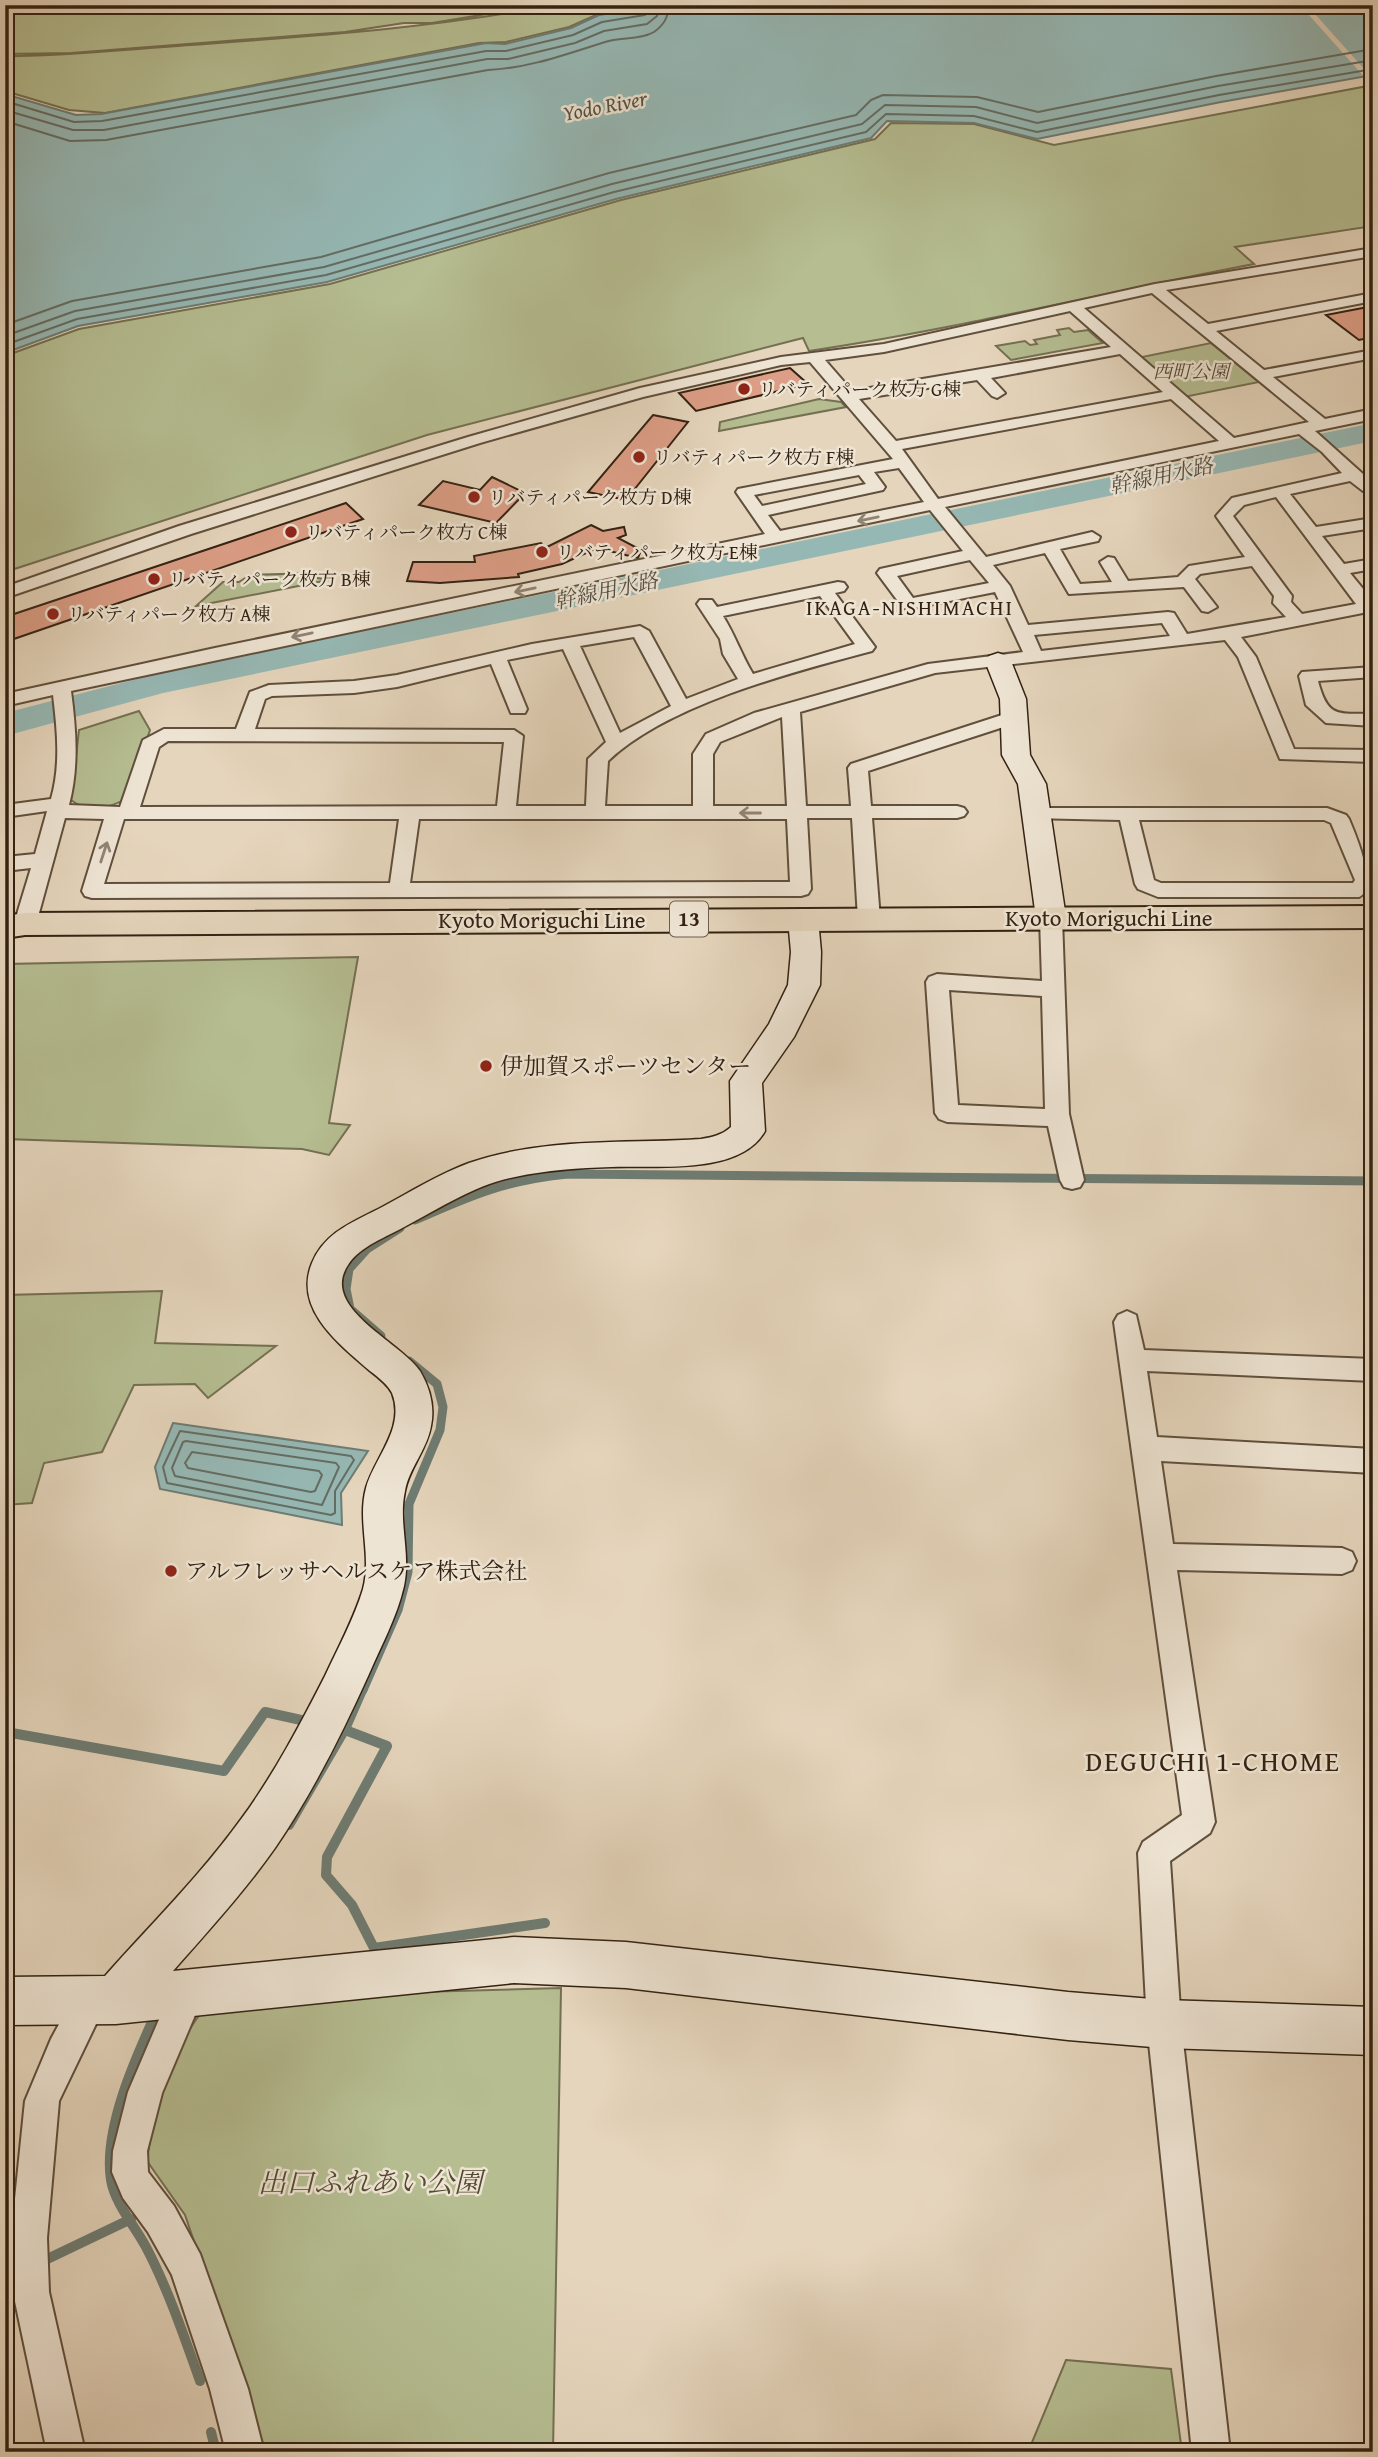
<svg xmlns="http://www.w3.org/2000/svg" width="1378" height="2457" font-family="'Gentium Book Plus','Noto Serif JP',serif">
<rect width="100%" height="100%" fill="#e5d5bc"/>
<filter id="stains"><feTurbulence type="fractalNoise" baseFrequency=".00286" numOctaves="4"/><feColorMatrix values="0 0 0 0 .2 0 0 0 0 .09 0 0 0 0 .02 0 0 0 .5 -.17"/></filter>
<radialGradient id="worn" r=".72"><stop offset=".6" stop-color="#630" stop-opacity="0"/><stop offset="1" stop-color="#630" stop-opacity=".3"/></radialGradient>
<path fill="#b5bd91" stroke="#747052" stroke-width="2" d="M5,5H543L432,23H404L345,32L71,53L5,54Z
M554,5H656L596,15L569,27L506,42L479,43L105,113L69,110L5,91V56C67,56 129,49 191,45C313,36 434,28 554,5Z
M1373,85V226L1235,247L1254,264C1106,292 958,329 809,351L803,338L427,435L5,572V356L79,329L330,284L621,200L875,139L891,123L974,124L1054,145Z
M1069,328L1074,332L1088,330L1103,343L1011,360L996,346L1025,341L1030,345L1037,344L1034,340L1060,335L1057,330Z
M1211,343L1259,382L1184,397L1137,358Z
M819,399L841,402L846,407L719,431L720,422Z
M314,573L318,578L329,580L196,606L223,582H239L250,575Z
M139,711L150,730L127,798C111,808 87,813 71,800L79,730Z
M358,957L329,1123L350,1125L329,1155L302,1149L5,1139V964Z
M162,1291L155,1343L276,1346L208,1398L195,1384L134,1385L102,1452L44,1463L32,1503L5,1505V1295Z
M561,1988L553,2452H266L185,2215L147,2161C153,2109 171,2048 205,2008L384,1993Z
M1066,2360L1171,2369L1182,2452H1028Z"/>
<path fill="#96b8b4" stroke="#6e7c73" stroke-width="2" d="M665,5H1373V75L1221,102L1037,139L974,123L887,121L871,138L616,199L327,282L78,326L5,353V94L76,115L101,114L486,43L505,44L571,28L599,15Z
M173,1423L368,1451L341,1493L342,1525L160,1489L155,1467Z"/>
<path fill="#e5d5bc" d="M1300,5H1307L1373,79L1367,80Z"/>
<g fill="none" stroke-linecap="round" stroke-linejoin="round">
<path stroke="#646d63" stroke-width="2" d="M5,101L74,122L102,121L486,51H506L573,35L602,22L645,15L651,5
M5,110L73,130H104L487,59H508L575,43L604,31L647,24L657,16L660,5
M5,121L70,141L106,140L488,70C530,68 566,54 605,42C620,37 641,40 654,32C665,24 667,18 670,5
M5,325L72,301L321,257L609,173L856,115L871,100L883,95L977,97L1038,112L1216,76L1373,49
M5,336L75,311L324,267L612,184L862,124L885,105L976,107L1037,123L1218,86L1373,60
M5,345L77,319L326,275L614,192L866,132L886,114L974,116L1037,132L1219,95L1373,69
M180,1431L351,1456L354,1460L335,1491V1513L331,1515L167,1483L163,1467Z
M186,1441L336,1463L339,1467L322,1505L175,1476L172,1468L183,1442Z
M192,1452L319,1471L322,1475L315,1491L311,1492L188,1468L185,1463Z"/>
<path stroke="#6e7c73" stroke-width="9" d="M415,1220C471,1195 506,1180 568,1174L1373,1181
M381,1336L350,1309L346,1289L349,1269L367,1249L400,1228
M363,1690L398,1610L408,1572L409,1504L440,1430L443,1407L437,1384L409,1361"/>
<path stroke="#6e7c73" stroke-width="10" d="M340,1728L387,1746L327,1857L326,1875L352,1905L374,1948L545,1923
M5,1739L6,1732L224,1771L265,1712L310,1722
M289,1825L345,1729L363,1688
M157,2011C136,2057 103,2129 111,2180C115,2204 135,2226 146,2247C168,2289 184,2336 200,2381
M41,2262L131,2219
M5,2277L20,2273
M211,2432L216,2452"/>
<path fill="#96b8b4" fill-rule="evenodd" d="M1373,423V441L163,693L5,736V713L160,673Z"/>
</g>
<path fill="#dc9e86" stroke="#332212" stroke-width="2" d="M1373,306V337L1359,340L1326,315Z
M790,368L808,384L696,411L679,393Z
M653,415L688,422L626,500L588,492Z
M492,477L525,493L496,523L419,505L443,481L480,490Z
M346,503L363,519L5,642V617Z
M591,525L603,531L624,527L626,535L618,538L641,550L638,558L597,548L562,564L518,574L519,577L440,583L407,581L413,562H475L474,556L541,543L545,548Z"/>
<g fill="none" stroke-linecap="round" stroke-linejoin="round">
<g stroke="#604f3c" stroke-width="4">
<path id="street" d="M1373,248V256L1166,290L1208,324L1373,293V301L1216,331L1264,370L1373,350V358L1273,377L1325,419L1373,409V419L1315,431L1373,483V493L1363,491L1350,481L1290,494L1316,527L1373,518V528L1322,536L1344,564L1373,559V569L1350,573L1373,601V611L1241,637L1256,657L1294,749L1373,750V762L1280,759L1238,657L1225,640L935,673L800,712L806,806H851L848,768L851,764L1005,714H1019L1021,718L1019,722L868,771L871,806H957L964,808L967,812L964,816L957,818H872L880,919L876,924H862L858,919L852,818H807L811,889L808,894L801,896L92,898L85,896L82,891L104,819L65,818L36,924L32,929H18L14,924L31,868L5,871V857L35,854L47,811L5,817V805L51,799C61,765 57,729 53,695L5,706V694L215,648L765,534L736,492L738,489L893,459L810,362L781,365L643,397L480,443L191,534L5,598V587L179,526L468,437L640,388L781,357L884,344L1155,284ZM1152,293L1309,422L1234,438L1084,308ZM1070,311L1111,347L852,391L825,360L884,352ZM1120,354L1163,392L896,441L859,399L977,380L992,396L997,398L1005,393L991,378ZM1171,399L1219,441L938,499L902,449ZM1299,434L1322,452L1342,473L1232,498L1216,516L1245,557L1189,566L1178,577L1128,581L1114,558L1108,557L1100,562L1112,582L1080,584L1060,549L1098,541L1100,537L1092,532L986,557L945,507ZM899,468L924,502L780,531L768,515L883,490L885,487L874,472ZM859,475L866,484L762,506L754,495ZM1276,497L1356,604L1302,614L1291,602L1292,596L1233,516L1244,505ZM930,510L963,551L880,569L877,573L903,608L909,609L995,592L1023,652L928,664L754,713L706,734L693,754V806H605L608,761C668,704 793,672 872,651L875,647L835,593L844,591L847,587L844,583L838,582L717,607L712,600H700L697,604L720,639L723,654L738,679L686,699L649,631L640,626L532,644L397,675L354,681L269,685L250,692L236,729H164L143,740L120,807L69,805C79,767 76,729 71,691ZM1045,553L1069,594L1184,587L1202,611L1208,612L1217,607L1195,579L1200,574L1252,566L1274,596L1273,603L1286,617L1187,634L1174,613L1168,612L1028,625L1010,586L993,565ZM970,560L989,583L913,598L897,576ZM820,596L855,644L753,674C741,654 735,635 723,616ZM1162,623L1170,636L1041,651L1034,635ZM634,637L671,706L620,733L580,646ZM563,649L606,742L588,759L586,806H516L523,736L514,730L255,729L265,699L272,696L354,693L397,687L491,664L511,713H525L527,709L507,660ZM782,717L787,806H713V754L720,742ZM168,741L504,742L497,806L140,807L159,747ZM124,819H399L390,883L104,884ZM419,819H787L790,882L410,883Z
M1373,667V677L1318,681C1328,719 1338,713 1373,714V726L1326,723L1306,705L1299,676L1302,672Z
M1036,808H1327L1346,815L1349,819C1357,838 1378,888 1359,897H1158L1138,889L1135,884L1120,820L1029,818L1026,814L1029,810ZM1139,820H1324L1331,823L1355,880L1353,883H1161L1154,880Z
M1051,911L1058,913L1062,918L1069,1114L1084,1180L1080,1187L1072,1189L1064,1187L1060,1180L1048,1126L947,1122L939,1119L935,1113L926,982L929,977L937,974L1042,981L1040,918L1044,913ZM949,990L1042,996L1045,1109L958,1105Z
M1127,1311L1136,1315L1144,1350L1373,1359V1381L1147,1371L1157,1437L1373,1449V1473L1161,1461L1173,1544L1342,1548L1352,1552L1356,1561L1352,1570L1342,1574L1177,1570L1215,1822L1210,1833L1170,1861L1181,2024L1230,2452H1192L1147,2024L1138,1853L1143,1842L1182,1815L1114,1322L1118,1315Z
M187,1977L199,1982L204,1994L162,2093L147,2151L148,2172L174,2206L200,2254L248,2389L264,2452H226L210,2389L172,2275L148,2232L123,2198L112,2172L113,2151L128,2092L175,1982Z
M91,1982L103,1987L108,1999L59,2101L47,2238L49,2292L85,2452H47L13,2292L11,2238L25,2101L51,2039L79,1987Z"/>
</g>
<g stroke="#332212" stroke-width="3">
<path id="secondary" d="M998,653L1007,656L1011,661L1026,699L1030,755L1046,784L1066,918L1062,925L1051,928L1040,925L1036,918L1018,784L1002,755L1000,699L985,661L989,656Z
M803,909L814,912L818,919L821,952L820,985L794,1037L762,1083L765,1131C740,1176 655,1165 611,1167C579,1168 547,1170 515,1177C475,1185 442,1207 406,1226C387,1237 360,1246 348,1265C319,1308 401,1342 420,1371C430,1388 435,1407 431,1426C427,1450 409,1468 405,1491C398,1522 411,1554 404,1586C397,1617 381,1646 369,1674C342,1734 312,1794 275,1848C244,1892 208,1931 173,1971L514,1937L626,1942L1068,1992L1164,2000L1373,2007V2055L1164,2048L1068,2040L626,1988L514,1983L116,2024L5,2025V1977L105,1976C151,1924 201,1875 242,1818C274,1774 300,1725 325,1676C338,1648 354,1619 363,1589C372,1556 357,1521 366,1488C374,1458 406,1428 392,1393C388,1385 378,1377 370,1371C339,1344 293,1309 312,1263C325,1231 356,1221 384,1206C412,1191 439,1174 469,1163C545,1137 623,1144 701,1139C713,1137 722,1135 731,1127L730,1081L769,1024L788,985L791,952L788,919L792,912Z"/>
</g>
<g stroke="#332212" stroke-width="4">
<path id="primary" d="M1373,906V928L25,935L5,938V916L25,913Z"/>
</g>
<use href="#street" fill="#eee4d3" fill-rule="evenodd"/>
<use href="#secondary" fill="#eee4d3" fill-rule="evenodd"/>
<use href="#primary" fill="#e5d5bc" fill-rule="evenodd"/>
</g>
<defs><path id="oneway-shaft" d="M-6 0H5M1.5-3L5.5 0L1.5 3" fill="none" stroke-width="1.6" stroke-linecap="round" stroke-linejoin="round" transform="scale(1.75)"/></defs>
<g stroke="#908372">
<use href="#oneway-shaft" transform="translate(868 519) rotate(168)"/>
<use href="#oneway-shaft" transform="translate(525 590) rotate(168)"/>
<use href="#oneway-shaft" transform="translate(302 635) rotate(168)"/>
<use href="#oneway-shaft" transform="translate(750 813) rotate(180)"/>
<use href="#oneway-shaft" transform="translate(104 852) rotate(-72)"/>
</g>
<g fill="#8f2418" stroke="#eee4d3" stroke-width="2.5">
<circle cx="744" cy="389" r="7"/>
<circle cx="639" cy="457" r="7"/>
<circle cx="474" cy="497" r="7"/>
<circle cx="291" cy="532" r="7"/>
<circle cx="542" cy="552" r="7"/>
<circle cx="154" cy="579" r="7"/>
<circle cx="53" cy="614" r="7"/>
<circle cx="486" cy="1066" r="7"/>
<circle cx="171" cy="1571" r="7"/>
</g>
<g text-anchor="middle" stroke-width="5" stroke-linejoin="round" paint-order="stroke">
<g font-size="19" font-style="italic" fill="#544932" stroke="#eee4d3">
<text x="1191" y="378">西町公園</text>
</g>
<g font-size="19" fill="#332212" stroke="#eee4d3" text-anchor="start">
<text x="758" y="396">リバティパーク枚方 G棟</text>
<text x="653" y="464">リバティパーク枚方 F棟</text>
<text x="488" y="504">リバティパーク枚方 D棟</text>
<text x="305" y="539">リバティパーク枚方 C棟</text>
<text x="556" y="559">リバティパーク枚方 E棟</text>
<text x="168" y="586">リバティパーク枚方 B棟</text>
<text x="67" y="621">リバティパーク枚方 A棟</text>
</g>
<g font-size="21" font-style="italic" fill="#514f43" stroke="#eee4d3">
<text transform="translate(605 106) rotate(-11)" y="7">Yodo River</text>
<text transform="translate(1161 476) rotate(-12)" y="7">幹線用水路</text>
<text transform="translate(606 591) rotate(-12)" y="7">幹線用水路</text>
</g>
<g font-size="21" letter-spacing="2" fill="#332212" stroke="#eee4d3">
<text x="910" y="615">IKAGA-NISHIMACHI</text>
</g>
<rect fill="#eee4d3" stroke="#6b5c4c" stroke-width="2" x="670" y="901.5" width="38" height="35" rx="5"/>
<g font-size="21" font-weight="bold" fill="#332212">
<text x="689" y="926">13</text>
</g>
<g font-size="23" fill="#332212" stroke="#eee4d3">
<text x="1109" y="926">Kyoto Moriguchi Line</text>
<text x="542" y="928">Kyoto Moriguchi Line</text>
</g>
<g font-size="23" fill="#332212" stroke="#eee4d3" text-anchor="start">
<text x="500" y="1074">伊加賀スポーツセンター</text>
<text x="185" y="1579">アルフレッサヘルスケア株式会社</text>
</g>
<g font-size="28" letter-spacing="2" fill="#332212" stroke="#eee4d3">
<text x="1213" y="1771">DEGUCHI 1-CHOME</text>
</g>
<g font-size="28" font-style="italic" fill="#544932" stroke="#eee4d3">
<text x="370" y="2192">出口ふれあい公園</text>
</g>
</g>
<rect width="1378" height="2457" fill="none" stroke="#e5d5bc" stroke-width="28"/>
<rect x="7" y="7" width="1364" height="2443" fill="none" stroke="#332212" stroke-width="3.5"/>
<rect x="14" y="14" width="1350" height="2429" fill="none" stroke="#332212" stroke-width="2"/>
<rect width="100%" height="100%" filter="url(#stains)"/>
<rect width="100%" height="100%" fill="url(#worn)"/>
</svg>
